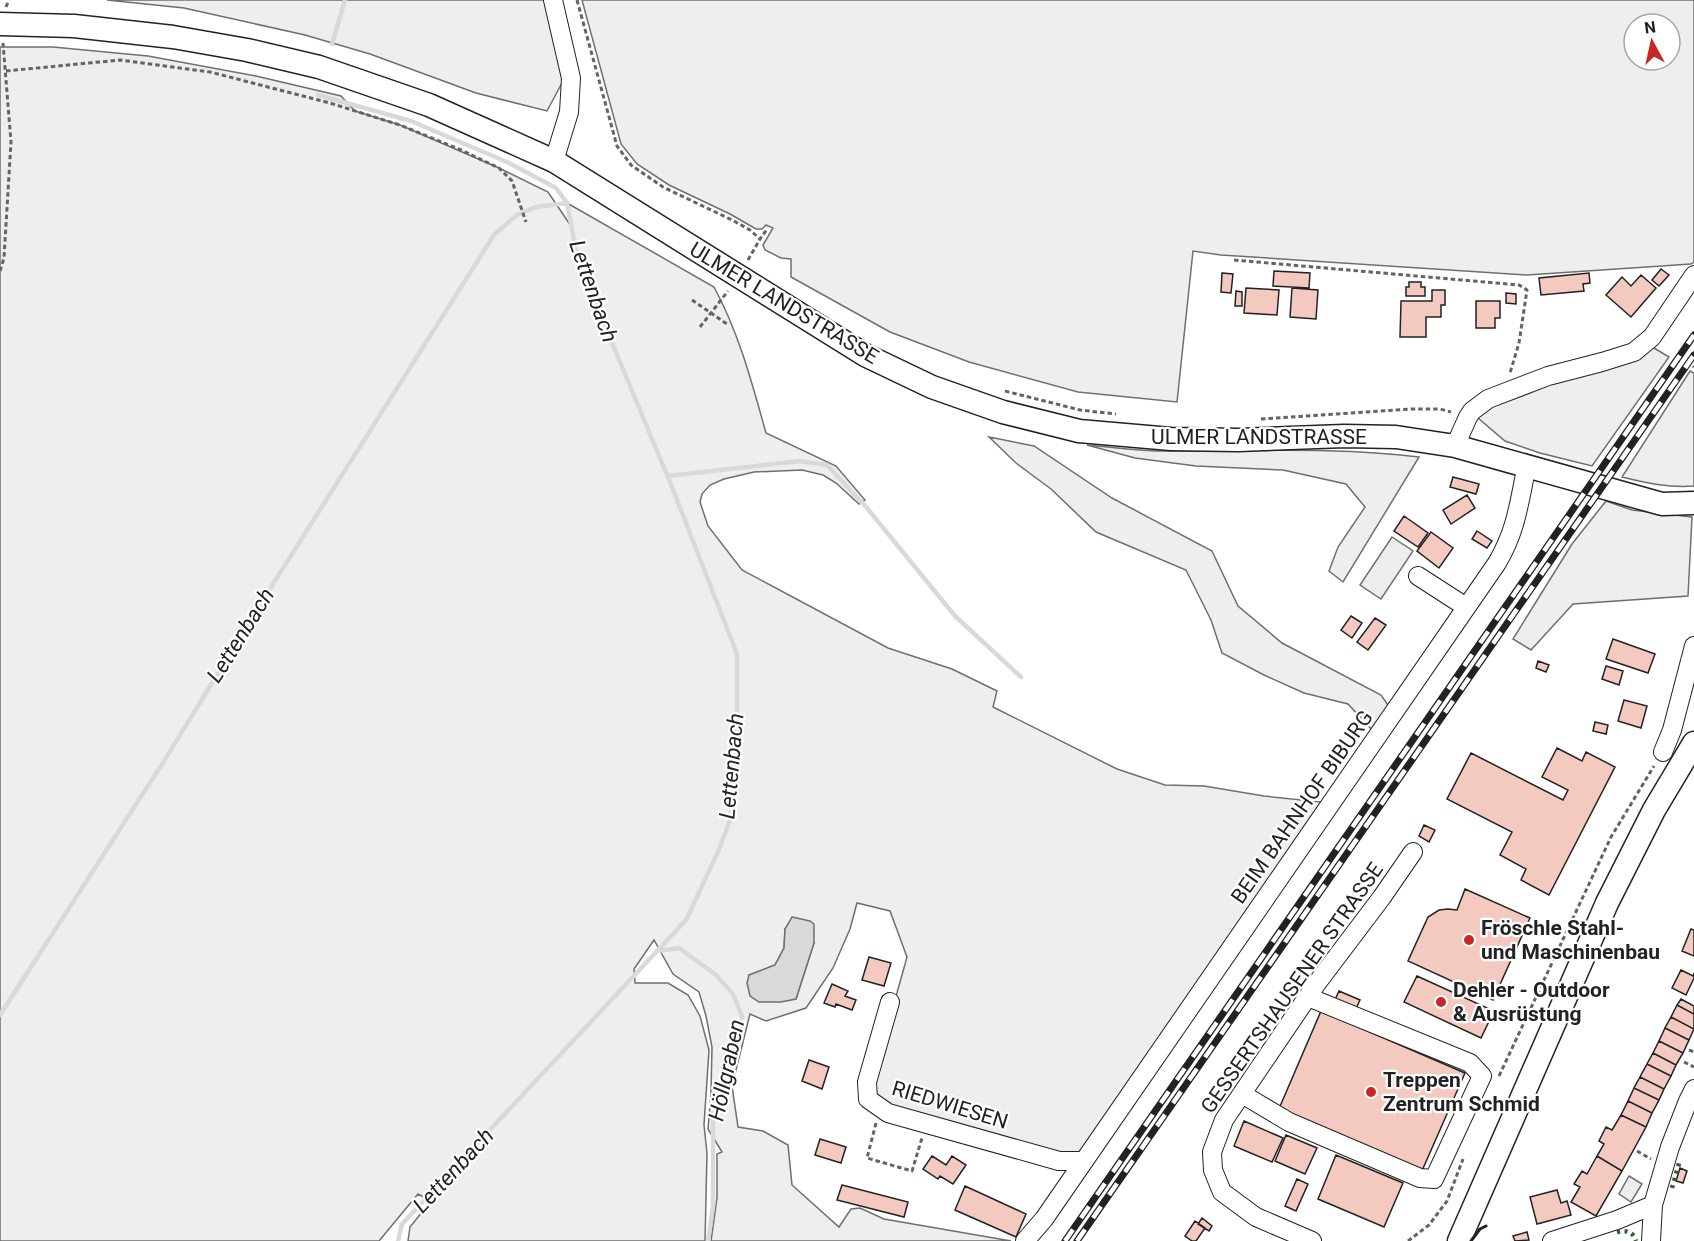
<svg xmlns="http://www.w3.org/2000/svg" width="1694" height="1241" font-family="Roboto,sans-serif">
<rect width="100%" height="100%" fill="#fff"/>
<path fill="#eee" stroke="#6f6f6f" stroke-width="1.5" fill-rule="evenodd" d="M107,0H545L563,81L547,111L476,93L370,54L305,35L184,8Z
M582,0H1694V262L1691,264L1527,275L1221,255L1193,251L1177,402L1078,392L969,362L890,332L791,277V259L781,258L765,250L763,245L773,228L766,225L762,229H756L730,214L669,185L637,164L621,144ZM1634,24H1670V60H1634Z
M0,47H53L148,56L256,76L341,96L355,111L400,125L499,168L548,192L571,226L567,203L714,287C739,333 752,383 766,433L836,466L865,500L859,504L836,483L823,475L802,470L754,472L724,479L710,485L702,494L700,502L708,526L742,570L888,648L952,669L997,691L993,707L1117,769L1165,785L1204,786L1264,796L1321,802L1082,1153L1070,1155L897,1112L873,1093L874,1075L907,957L890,911L857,903L850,929L833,968L806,1008L766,1021L750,1014L732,1086L738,1127L763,1131L788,1145L792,1185L839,1227L851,1209L860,1208L884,1219L1011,1241H711L717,1198V1154L722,1152L708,1129L711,1094L712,1047L706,1016L699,992L673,974L654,940L634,969L635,983H668L688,995L700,1016L709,1050L704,1125L707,1153L705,1241H408L410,1227L431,1201L418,1194L379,1241H0ZM785,929L814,943L796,999L749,975L775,965L784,948Z
M1649,345L1669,357L1592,466L1540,453L1505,441L1478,418L1494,403Z
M1690,371L1694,373V486C1669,488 1646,483 1622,477Z
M989,437L1034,446L1112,498L1212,551L1238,606L1282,643L1381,695L1390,708L1374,732L1348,704L1304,693L1264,675L1222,653L1211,620L1186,570L1096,532L1051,489L1016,463Z
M1087,445C1110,447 1133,450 1156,451C1244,452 1332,446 1419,457L1343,582L1329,571L1338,547L1365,507L1346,484L1283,470L1196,466L1135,458Z
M1606,501L1632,510L1692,517L1688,596L1573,604L1531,650L1513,639L1572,544Z
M1392,537L1413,551L1381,599L1360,585Z"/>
<path fill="#ededed" stroke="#6f6f6f" stroke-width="1.5" d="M1629,1176L1642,1184L1631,1202L1619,1194Z"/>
<path fill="#d9d9d9" stroke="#6f6f6f" stroke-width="1.5" d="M792,917L810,921L814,924V943L796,999L781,1002H759L750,996L747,983L749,975L775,965L784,948L785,929Z"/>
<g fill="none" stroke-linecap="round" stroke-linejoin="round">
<path stroke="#d9d9d9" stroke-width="4.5" d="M332,44L345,0
M318,95L411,121L507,162L556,188L567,203L578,261L672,487L737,654V752L731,818L718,852L686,920L402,1224L398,1241
M668,476L800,461L827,465L867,508L955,616L1021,677
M657,951L679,948L716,975L733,994L742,1016L738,1040L724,1073L713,1120V1206L708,1241
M0,1015L164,761L273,584L494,235L517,215L536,207L567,203"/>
</g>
<path fill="#f3c9c0" stroke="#222" stroke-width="1.5" d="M1661,269L1669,275L1659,286L1652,280Z
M1274,271L1310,273L1309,288L1273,286Z
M1222,273L1233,274L1231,293L1221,292Z
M1589,273L1590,283L1583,284L1584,291L1541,295L1539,278Z
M1641,275L1656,288L1631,317L1606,295L1622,277L1631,286Z
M1409,282H1421V287H1425V296H1406V287H1409Z
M1246,288L1279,290L1277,315L1244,313Z
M1292,288L1318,290L1316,319L1290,317Z
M1432,290H1445V305H1441V317H1426V337H1400L1401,301H1432Z
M1236,291L1242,292V306H1235Z
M1506,293L1516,294V304L1506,303Z
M1476,301H1500V318H1495V328H1476Z
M1453,477L1479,484L1476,494L1450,487Z
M1467,495L1475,508L1451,524L1443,510Z
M1404,516L1428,533L1418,547L1394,531Z
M1477,531L1492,541L1487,548L1472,539Z
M1431,532L1453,548L1439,568L1417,551Z
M1351,616L1362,623L1352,638L1341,630Z
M1375,618L1386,625L1368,650L1357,642Z
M1613,639L1655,654L1648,673L1606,659Z
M1538,661L1549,665L1546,672L1536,668Z
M1606,666L1623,671L1619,685L1602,679Z
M1624,700L1647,706L1641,728L1618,721Z
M1595,722L1608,725L1606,734L1593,731Z
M1557,748L1582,761L1586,752L1615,767L1549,895L1521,880L1526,869L1500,855L1512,832L1447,799L1471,753L1563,800L1568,790L1542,777Z
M1424,825L1435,830L1429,842L1419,836Z
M1465,889L1530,918L1493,1000L1408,961L1428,917L1439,910L1448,909L1457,910Z
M1691,929L1694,930V956L1682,951Z
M869,957L891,963L884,986L862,980Z
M1681,970L1693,976L1694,973V978L1686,995L1672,988Z
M1417,976L1494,1011L1481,1038L1404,1002Z
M832,984L848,991L845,996L856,1000L852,1010L836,1004L835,1007L824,1003Z
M1339,991L1360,1000L1354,1013L1333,1004Z
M1681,999L1694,1006V1014L1677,1005Z
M1677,1005L1694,1014V1029L1671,1017Z
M1321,1011L1465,1073L1421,1173L1278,1111Z
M1671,1017L1694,1029L1689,1040L1665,1028Z
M1665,1028L1689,1040L1683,1053L1659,1041Z
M1659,1041L1683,1053L1676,1065L1653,1053Z
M1653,1053L1676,1065L1671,1076L1647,1064Z
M809,1060L829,1067L822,1089L802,1081Z
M1647,1064L1671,1076L1664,1089L1640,1077Z
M1640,1077L1664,1089L1659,1100L1634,1088Z
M1634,1088L1659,1100L1652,1113L1628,1101Z
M1628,1101L1652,1113L1646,1127L1621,1115Z
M1621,1115L1646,1127L1622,1171L1597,1156L1604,1144L1599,1141L1606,1127L1612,1130Z
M1244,1121L1283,1138L1272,1162L1234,1146Z
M1286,1135L1317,1148L1305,1174L1275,1161Z
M820,1139L846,1147L841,1163L815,1155Z
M1336,1155L1403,1183L1384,1227L1318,1199Z
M932,1156L946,1165L952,1156L966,1165L953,1184L940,1176L938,1179L923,1169Z
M1597,1156L1622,1171L1596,1216L1571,1202L1580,1187L1574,1184L1582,1171L1587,1174Z
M1680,1168L1687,1171L1683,1183L1676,1181Z
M1297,1179L1308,1184L1296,1211L1285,1206Z
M842,1185L908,1202L904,1217L837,1200Z
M965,1186L1026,1214L1016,1237L955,1210Z
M1557,1190L1561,1203L1567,1201L1571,1215L1537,1224L1530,1197Z
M1202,1218L1212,1226L1209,1231L1198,1224Z
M1195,1221L1205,1228L1196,1241H1192L1185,1236Z
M1527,1232L1529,1240L1515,1241L1513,1236Z"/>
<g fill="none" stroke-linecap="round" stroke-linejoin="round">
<g stroke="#222" stroke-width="20">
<path id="minor" d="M553,0L571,78L569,112L554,161
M1455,446L1468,417L1472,411L1488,399L1548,376L1602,362L1634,352L1652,337L1694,275
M1418,576L1466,607
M1663,752L1672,730L1694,646
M890,1002L867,1082L868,1099L888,1113L1059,1161H1084
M1242,1094L1289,1122L1420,1178L1434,1179L1482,1076L1470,1063L1308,997
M1025,1241L1044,1219L1497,563C1517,529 1519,502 1527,465
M1312,1241L1256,1217L1222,1192L1213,1170L1212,1152L1224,1120L1317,983L1382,897L1413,852
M1552,1241L1617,1220L1653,1205
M1651,1241L1653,1205L1670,1147L1688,1101L1694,1089"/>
</g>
<g stroke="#222" stroke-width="25">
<path id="major" d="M0,24L74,26L173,37L247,50L319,67L429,105L554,161L865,355L932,387L1003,412L1079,431L1171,439L1238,440L1344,436L1396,437L1455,446L1662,504L1694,503
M1459,1241L1607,903L1654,810L1694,743"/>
</g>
<path stroke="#646464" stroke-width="3" stroke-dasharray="4.5 3" stroke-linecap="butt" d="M577,0L617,146L631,165L663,187L734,221L750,230L760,239
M6,7L9,0
M6,71L120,60L210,72L330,103L400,125L461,150L499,168L512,181L526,222
M748,260L760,239L768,228
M1234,260L1519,285L1527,290L1519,343L1510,373
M0,271L4,258L11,142L3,43
M692,300L727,324
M700,327L728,291
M1693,366L1694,367
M1005,391L1080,410L1116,414
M1261,419L1411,409H1440L1451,412
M1689,1050L1694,1052
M1684,1062L1694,1067
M1499,1076L1611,837L1654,766
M876,1123L867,1158L912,1171L922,1138
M1637,1151L1651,1159
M1408,1241L1429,1225L1447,1201L1463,1159"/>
<use href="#minor" stroke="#fff" stroke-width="18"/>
<use href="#major" stroke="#fff" stroke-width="22"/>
<g stroke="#222" stroke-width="7">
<path id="rail" d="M1065,1241L1694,335
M1077,1241L1694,355"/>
</g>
<use href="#rail" stroke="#fff" stroke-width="4.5" stroke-dasharray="14" stroke-linecap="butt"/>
<path stroke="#2f5e38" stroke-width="4.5" stroke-dasharray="3 4.5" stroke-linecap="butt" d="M1672,1188L1680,1160
M1617,1232C1626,1230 1633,1231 1636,1241"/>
<path stroke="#222" stroke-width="3" d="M1471,1241L1480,1229L1486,1226"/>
</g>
<g fill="#c62828" stroke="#fff" stroke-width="2">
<circle cx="1469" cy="940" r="6"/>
<circle cx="1441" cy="1002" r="6"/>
<circle cx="1371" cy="1092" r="6"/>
</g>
<g text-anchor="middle" stroke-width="4.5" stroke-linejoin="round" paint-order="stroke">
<g font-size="21" fill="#222" stroke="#fff">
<text transform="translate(784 303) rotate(31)" y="7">ULMER LANDSTRASSE</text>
<text x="1259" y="444">ULMER LANDSTRASSE</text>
<text transform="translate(1302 807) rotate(-55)" y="7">BEIM BAHNHOF BIBURG</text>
<text transform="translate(1292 988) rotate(-55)" y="7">GESSERTSHAUSENER STRASSE</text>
<text transform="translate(950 1105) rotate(17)" y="7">RIEDWIESEN</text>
</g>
<g font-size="21" font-weight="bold" fill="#222" stroke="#fff" text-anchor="start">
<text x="1481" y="935">Fröschle Stahl-<tspan x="1481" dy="24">und Maschinenbau</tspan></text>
<text x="1453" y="997">Dehler - Outdoor<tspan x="1453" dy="24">&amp; Ausrüstung</tspan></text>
<text x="1383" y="1087">Treppen<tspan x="1383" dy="24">Zentrum Schmid</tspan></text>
</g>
<g font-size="22" font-style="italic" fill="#222" stroke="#fff">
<text transform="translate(594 291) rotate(71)" y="8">Lettenbach</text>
<text transform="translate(240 635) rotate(-58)" y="8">Lettenbach</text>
<text transform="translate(731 766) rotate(-85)" y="8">Lettenbach</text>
<text transform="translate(726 1070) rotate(-78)" y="8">Höllgraben</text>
<text transform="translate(453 1170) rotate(-47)" y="8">Lettenbach</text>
</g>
</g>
<g transform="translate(1652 42) rotate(352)"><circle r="28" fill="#ffffff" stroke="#a7a7a7" stroke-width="1.5"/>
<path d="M0-4.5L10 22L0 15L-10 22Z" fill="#c62828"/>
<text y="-9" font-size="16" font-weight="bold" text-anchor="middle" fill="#222222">N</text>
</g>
</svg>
